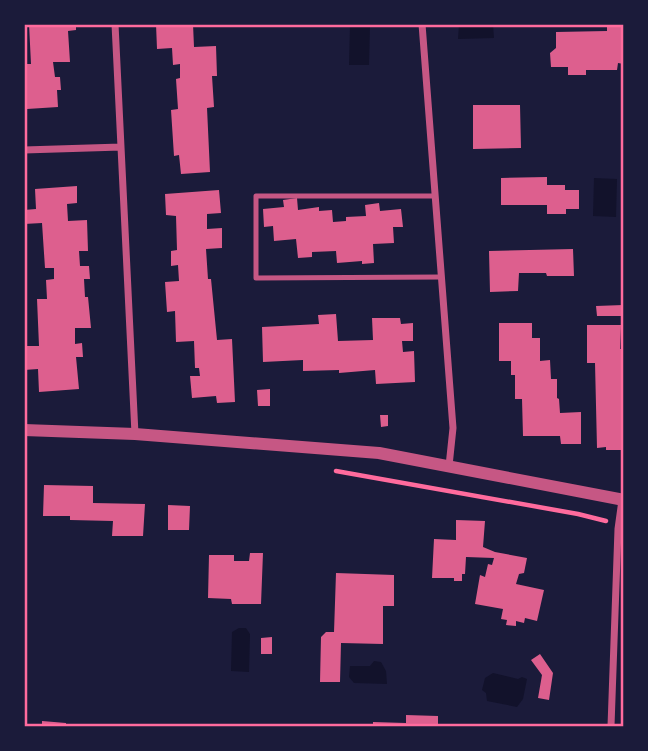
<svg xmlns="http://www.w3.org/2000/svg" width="648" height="751" font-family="Arial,sans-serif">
<rect width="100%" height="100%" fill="#1b1b3a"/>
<path fill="#12122b" d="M350,25H370L369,65H349Z
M459,25H493L494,38L458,39Z
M594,178L617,179L616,217L593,216Z
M239,628H246L250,634L249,672L231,671L232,632Z
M374,661L381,662L386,671L387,684L354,683L349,677L350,666H370Z
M493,673L518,679L522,677L527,679L523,699L517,707L487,701L486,693L482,690L485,678Z"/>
<path fill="#dd5f8e" d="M29,24H76V30L68,31L70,62H53L55,77H60L61,90H57L58,107L27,109L25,64H31Z
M156,24H193L194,47L216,46L217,76H212L214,107L207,108L210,172L181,174L179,155L174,156L171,110L178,109L176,79L180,78V64L173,65L172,48L157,49Z
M607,24H624V64L618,63L617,70H586V75H568V67H551L550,53L556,48V32L607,31Z
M473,105H520L521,148L473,149Z
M547,177V185H565V190H579V209H566V214H547V205H501V178Z
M77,186V203L67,204L68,221L87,220L88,251H79L80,266H89L90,279H84L85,297H88L91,328H75V344L82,343L83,357H76L79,389L39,392L38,369L24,370V346H39L37,299H47L46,280L54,279V268H45L42,223L24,224V210L36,209L35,189Z
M219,190L221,213L207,214V229L222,228V248L206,249L208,279H211L217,340L232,339L235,402L217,403L216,396L192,398L190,376H200L199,368H195L194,341L176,342L175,311L167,312L165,282L179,281L178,265L171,266V251L177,250L176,216L166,215L165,194Z
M297,198L298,210L319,207V211L332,210L333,222L346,221V217L366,216L365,205L379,203L380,211L401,209L403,227H393L394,243L373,244L374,263L362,264V261L337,263L336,251L312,252V257L298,258L296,239L274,241L273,226L264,227L263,209L284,207L283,200Z
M573,249L574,276H547L546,273H519L518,291L490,292L489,251Z
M623,305V316H597L596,306Z
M336,314L338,341L373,340L372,318H400L401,324L413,323V341H402L403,352L414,351L415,382L376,384L375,370L339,373V370L303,371V360L263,362L262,327L319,324L318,315Z
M499,323H532V338H540V361L550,360L551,379H557V398L559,399L560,413L581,412V444H561L560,436H523L522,399H515V375H511V361H499Z
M587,325H621L620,349H624V450H606V447L597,448L595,363H587Z
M270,389V406H258L257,390Z
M380,415H388V426L381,427Z
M44,485L93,486V503L145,504L143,536H112L113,521L70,520V516H43Z
M168,505L190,506L189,530H168Z
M456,520L485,521L483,547L495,552L527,558L524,573L519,574L516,584L544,590L537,621L525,618L524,623L516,621V626L506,625L507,620L501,619L503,609L475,604L480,575L485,577L488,564L492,565L494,558L466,557L465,574H462V581H454V578H432L434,539L456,540Z
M250,553H263L261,604H232L231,599L208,598L209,555H234V561H249Z
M336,573L394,575V606H383V644L341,643L340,682H320L321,637L326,632H334Z
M272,637V654H261V638Z
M540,654L553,673L549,700L538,698L542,675L531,660Z
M406,715L438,716V726H373V722L406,723Z
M42,721L66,723V726H42Z"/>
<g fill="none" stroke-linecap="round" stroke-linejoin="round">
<path stroke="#ff6b9d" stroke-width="4.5" d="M336,471L578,514L606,521"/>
<path stroke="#c65784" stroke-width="5" d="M435,196H256V278L441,277"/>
<path stroke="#c65784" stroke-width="7" d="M115,24L135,434
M422,24L453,428L449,466
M24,150L121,147
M611,726L618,529L622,500"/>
<path stroke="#c65784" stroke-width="12" d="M24,430L135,434L379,453L624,500"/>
</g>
<rect width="648" height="751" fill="none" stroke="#1b1b3a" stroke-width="52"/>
<rect x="26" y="26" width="596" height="699" fill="none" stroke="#ff6b9d" stroke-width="2.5"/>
</svg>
